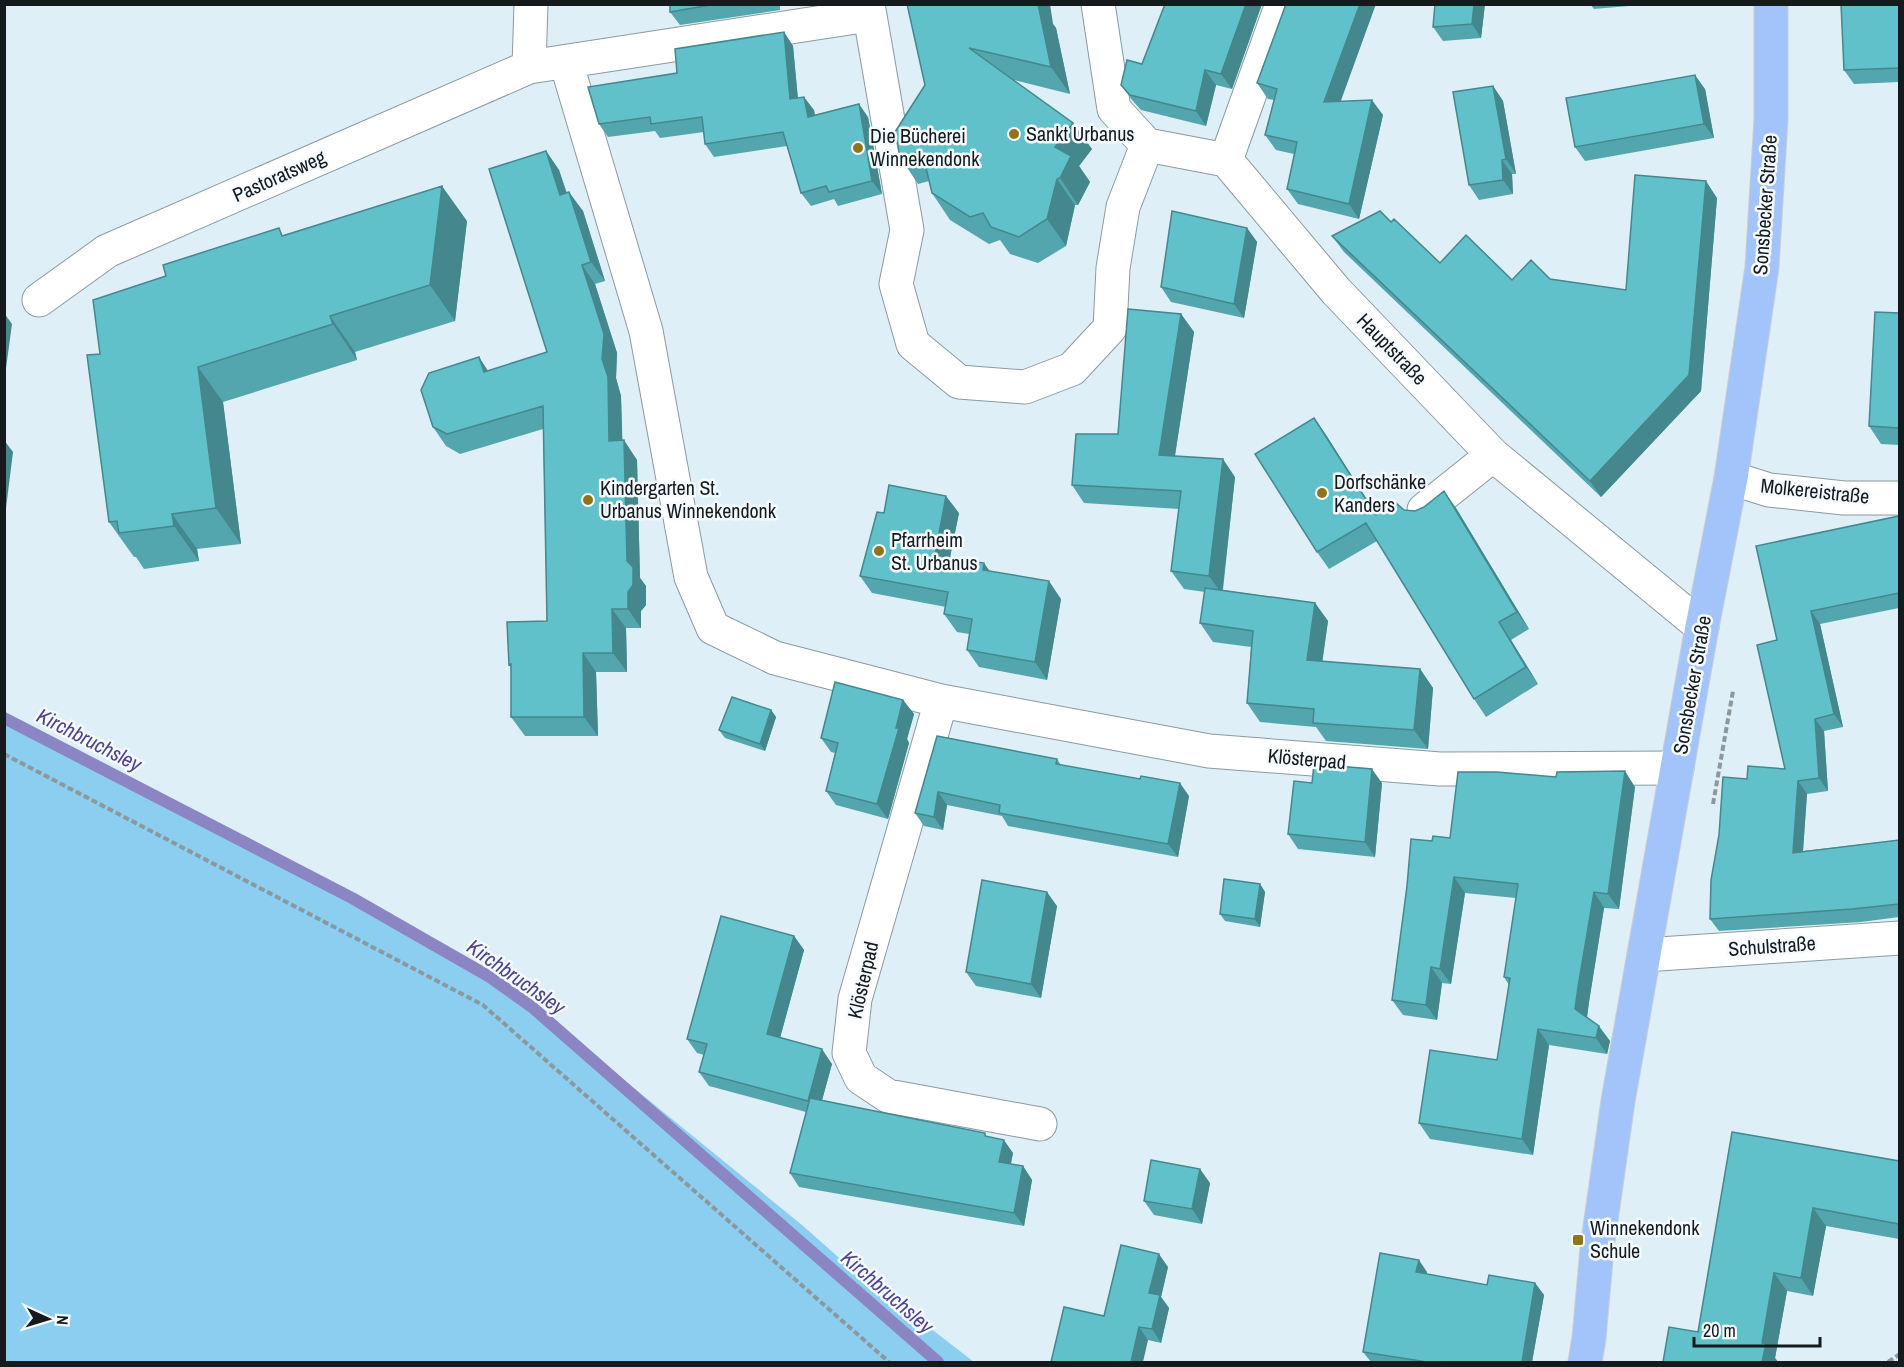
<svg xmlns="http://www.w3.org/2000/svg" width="1904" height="1367" font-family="'Archivo Narrow',sans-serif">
<rect width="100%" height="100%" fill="#dfeff7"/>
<path fill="#8bcef0" d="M4,715L489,970L802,1225L837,1256L974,1362H5Z"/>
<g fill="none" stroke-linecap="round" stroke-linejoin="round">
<path stroke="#8b85c3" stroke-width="12" d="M4,718L352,898L490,977L532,1007L938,1362"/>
<g stroke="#8b9aa1" stroke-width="35">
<path id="minor" d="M868,4L907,230L896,284L913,344L959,382L1025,387L1072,369L1110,328L1113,268L1123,207L1147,145L1114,109L1098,4
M1282,4L1226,160L1336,291L1493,455L1702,627
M566,62L646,331L691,577L713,628L775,658L941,701L1209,751L1440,769L1677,768
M529,67L531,4
M1147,145L1226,160
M39,300L107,251L529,67L869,15
M1731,478L1769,490L1844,498H1900
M1424,510L1493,455
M941,701L855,999L849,1053L861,1078L888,1096L1040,1124
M1644,955L1900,938"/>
</g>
<g stroke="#cccdcd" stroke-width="35">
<path id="major" d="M1585,1362L1589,1338L1597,1248L1618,1101L1702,627L1731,478L1762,267L1771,119V4"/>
</g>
<path stroke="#8d989e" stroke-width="4" stroke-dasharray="6 3" stroke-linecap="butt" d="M4,754L483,1005L889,1362
M1713,804L1733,691
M1888,1362L1900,1354"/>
<use href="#minor" stroke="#fff" stroke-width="33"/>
<use href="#major" stroke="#a3c4fa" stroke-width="33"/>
</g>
<path fill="#53a6ae" d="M670,4H780V10L680,25L670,12Z
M907,4L1053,24L1056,28L1070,94L1014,80L1092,149L1079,166L1090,182L1078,205H1075L1066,246L1038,263L1010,254L1000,240L989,244L950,220L932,193L929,181L918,184L900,157L925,85Z
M1165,4H1262L1232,89L1216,85L1206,126L1141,110L1132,100L1121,85L1142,64Z
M1435,4H1485L1481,38L1443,41L1433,27Z
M1590,4H1652L1594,9Z
M1899,4V82L1854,84L1844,70Z
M784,32L793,46L798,98L814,110L815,116L868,117L882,194L838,206L834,199L811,206L801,193L787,146L714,157L705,144L704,132L660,138L655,131L608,137L599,124L677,73Z
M1257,83L1341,101L1383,115L1359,219L1298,204L1287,189L1294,154L1276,150L1265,135L1274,100L1268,99Z
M1493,86L1503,101L1516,174H1512L1513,194L1479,200L1469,185Z
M1705,89L1714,138L1585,161L1575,147Z
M546,151L559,170L567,193L583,211L605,281L595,284L617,353L616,378L621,396L622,441L637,460L640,578L646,586V605L641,611V628H626L627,672H596L598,736H525L511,717V668L509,665L547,621L543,429L460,454L446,446L433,427L488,371L547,352Z
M1717,198L1701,391L1601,497L1344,252L1332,236L1391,222L1440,263L1512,280L1550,279L1626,290Z
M467,221L455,321L355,352L357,360L223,402L241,544L197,549L199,561L144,569L136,557H134L109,522L100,354L166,276L284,235Z
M1247,228L1257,242L1244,318L1171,302L1161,287Z
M1899,313V445L1881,444L1869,426Z
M1181,314L1194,332L1175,456L1235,477L1223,590L1315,603L1328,621L1322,661L1420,669L1433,688L1428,749L1326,741L1316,727L1260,722L1247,703L1251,647L1213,642L1200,623L1205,592L1184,589L1171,571L1179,509L1084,503L1072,485L1118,434Z
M1314,418L1326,435L1376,515L1404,510L1415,511L1456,508L1529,629L1511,640L1538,684L1486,717L1474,699L1377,541L1329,569L1317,552Z
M884,513H959L950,557L990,571L1061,599L1047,680L979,667L967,650L969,634L957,632L944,614L946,607L872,593L860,576Z
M1899,516V608L1820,624L1843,727L1824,731L1828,791L1807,794L1803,851L1899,840V917L1861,922L1719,931L1710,919L1747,779L1785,769L1777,640Z
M903,700L914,714L907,739L909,743L888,819L836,805L826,791L835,753L831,752L821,738Z
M771,710L776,717L765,751L725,738L719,730Z
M937,736L1057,759L1061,765L1189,796L1178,857L1008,826L1002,816L947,805L943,830L924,826L915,813Z
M1312,783H1382L1375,857L1298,849L1288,834Z
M1635,787L1619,909L1604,908L1589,1002L1587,1017L1610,1041L1607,1054L1549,1045L1533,1155L1430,1139L1419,1123L1497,1060L1509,985L1504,977L1516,898L1465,893L1451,984L1442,983L1437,1020L1403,1015L1392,1000L1432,841L1450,838Z
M1260,884L1265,892L1260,927L1225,921L1220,914Z
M1057,906L1041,998L976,986L966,972Z
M794,936L804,950L780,1038L832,1064L822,1100L988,1137L1013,1153L1011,1164L1023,1166L1032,1180L1024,1226L799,1187L790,1173L806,1112L709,1086L699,1072L704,1055L697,1053L687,1039Z
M1732,1132L1899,1161V1239L1826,1226L1813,1296L1787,1291L1775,1358L1778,1362L1698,1332Z
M1210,1183L1202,1224L1154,1215L1144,1201Z
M1168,1267L1161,1297L1169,1308L1161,1343L1148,1340L1104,1316Z
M1427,1272V1274L1487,1285L1535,1283L1544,1295L1532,1362H1371L1363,1352Z"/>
<path fill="#44878d" d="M1037,4H1050L1053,24L1056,28L1070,94L1051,67Z
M1246,4H1262L1232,89L1221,74Z
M1360,4H1376L1335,117L1324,102Z
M1474,4H1485L1481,38L1472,24Z
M784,32L793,46L799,112L790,99Z
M1205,70L1216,85L1206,126L1196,111Z
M1695,75L1705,89L1714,138L1704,124Z
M1493,86L1503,101L1516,174L1506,159Z
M804,97L814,110L817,131L808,117Z
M1372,100L1383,115L1359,219L1349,204Z
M859,104L868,117L882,194L872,181Z
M1073,123L1092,149L1079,166L1090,182L1078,205L1060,178L1055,147Z
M546,151L559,170L573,214L560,195Z
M1502,160L1512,174L1513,194L1503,180Z
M1057,179L1075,205L1066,246L1047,219Z
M1706,181L1717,198L1701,391L1601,497L1590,481Z
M442,186L467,221L455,321L430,285Z
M569,192L583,211L605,281L591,262Z
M1247,228L1257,242L1244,318L1234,304Z
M582,265L595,284L617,353L616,378L621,396L623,460L609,441L602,359Z
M4,313L12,324L4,383Z
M1181,314L1194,332L1172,474L1159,455Z
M330,316L355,352L357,360L333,324Z
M479,357L492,377L484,372Z
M198,367L223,402L241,544L216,508Z
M1314,418L1326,435L1388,533L1376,515Z
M4,440L13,452L4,524Z
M624,440L637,460L640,578L646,586V605L641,611V628L628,609Z
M1223,459L1235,477L1222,594L1209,576Z
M1444,491L1456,508L1529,629L1517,612Z
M946,496L959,513L947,572L935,555Z
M172,514L197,549L199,561L174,526Z
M984,563L996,580L983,570Z
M1049,581L1061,599L1047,680L1035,662Z
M1315,603L1328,621L1320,679L1307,660Z
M612,609L626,628L627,672L613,653Z
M1811,611L1820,624L1843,727L1834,714Z
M1499,622L1511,640L1538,684L1526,667Z
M583,653L596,672L598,736L584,717Z
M1420,669L1433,688L1428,749L1414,730Z
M903,700L914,714L907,739L909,743L888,819L877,804Z
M771,710L776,717L765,751L760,744Z
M1815,719L1824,731L1828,791L1819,778Z
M1372,769L1382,783L1375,857L1365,842Z
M1625,771L1635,787L1619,909L1608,894Z
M1798,781L1807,794L1802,865L1793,853Z
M1180,783L1189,796L1178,857L1168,844Z
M938,792L947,805L943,830L934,817Z
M1454,877L1465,893L1451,984L1440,969Z
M1260,884L1265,892L1260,927L1255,919Z
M1047,892L1057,906L1041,998L1031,984Z
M1594,892L1604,908L1589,1002L1586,1025L1575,1009L1578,987Z
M794,936L804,950L777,1049L767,1034Z
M1431,967L1442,983L1437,1020L1426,1005Z
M1599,1026L1610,1041L1607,1054L1596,1038Z
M1538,1029L1549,1045L1533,1155L1522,1139Z
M822,1049L832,1064L818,1115L808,1101Z
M1004,1140L1013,1153L1008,1176L999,1162Z
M1023,1166L1032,1180L1024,1226L1014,1213Z
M1200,1169L1210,1183L1202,1224L1192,1209Z
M1813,1208L1826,1226L1813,1296L1801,1278Z
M1159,1254L1168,1267L1161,1297L1169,1308L1161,1343L1152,1329L1149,1293Z
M1419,1260L1427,1272L1425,1284L1416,1272Z
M1774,1273L1787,1291L1775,1358L1778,1362H1762V1343Z
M1535,1283L1544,1295L1532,1362H1522Z
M1139,1327L1148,1340L1143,1362H1131Z"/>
<path fill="#61c1ca" stroke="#44878d" stroke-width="1.5" d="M670,4H716L670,12Z
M907,4H1038L1051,67L969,48L1073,123L1055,147L1071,156L1060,178L1057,179L1047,219L1019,237L991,227L983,213L970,217L932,193L922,151L900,157L895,132L925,85Z
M1165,4H1246L1221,74L1205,70L1196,111L1130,95L1121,85L1127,60L1142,64Z
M1286,4H1360L1324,102L1372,100L1349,204L1287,189L1297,142L1265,135L1277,89L1257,83Z
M1435,4H1474L1472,24L1433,27Z
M1841,4H1899V68L1844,70Z
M784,32L790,99L804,97L808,117L859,104L872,181L829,192L826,186L801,193L783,132L705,144L702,117L651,124L650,117L599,124L588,87L677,73L675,49Z
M1695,75L1704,124L1575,147L1566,98Z
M1493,86L1506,159L1502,160L1503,180L1469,185L1453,92Z
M546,151L560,195L569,192L591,262L582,265L604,334L602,359L608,377L609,441L624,440L627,561L633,567V585L628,592V609H612L613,653H583L584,717H511V664L509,665L507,622L547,621L543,406L447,434L433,427L421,390L429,373L479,357L484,372L547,352L489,169Z
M1635,175L1706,181L1689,375L1590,481L1332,236L1380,211L1391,222L1394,219L1440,263L1466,235L1512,280L1531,260L1550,279L1626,290Z
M442,186L430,285L330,316L333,324L198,367L216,508L172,514L174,526L119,533L117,521L109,522L87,355L100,354L93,300L166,276L163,265L279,228L282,236Z
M1172,211L1247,228L1234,304L1161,287Z
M1128,309L1181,314L1159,455L1223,459L1209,576L1171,571L1181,491L1072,485L1076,434H1118Z
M1875,312L1899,313V428L1869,426Z
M1314,418L1376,515L1396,503L1404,510L1415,511L1424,507L1444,491L1517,612L1499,622L1526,667L1474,699L1366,523L1317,552L1255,454Z
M889,485L946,496L935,555L984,563L983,570L1049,581L1035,662L967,650L972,619L944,614L948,592L860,576L877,512L884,513Z
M1899,516V593L1811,611L1834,714L1815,719L1819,778L1798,781L1793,853L1899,840V904L1852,909L1710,919L1711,880L1719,835L1723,777L1747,779L1748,766L1785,769L1757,645L1777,640L1756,546Z
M1205,588L1315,603L1307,660L1420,669L1414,730L1313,723L1314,709L1247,703L1253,631L1200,623Z
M835,682L903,700L896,728H899L877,804L826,791L838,743L821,738Z
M732,697L771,710L760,744L719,730Z
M937,736L1057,759L1056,764L1140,779L1141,776L1180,783L1168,844L999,813L1000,805L938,792L934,817L915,813Z
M1314,764L1372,769L1365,842L1288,834L1294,781L1312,783Z
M1625,771L1608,894L1594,892L1578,987L1575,1009L1599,1026L1596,1038L1538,1029L1522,1139L1419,1123L1430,1050L1497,1060L1510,978L1504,977L1518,884L1454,877L1440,969L1431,967L1426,1005L1392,1000L1407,886L1411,839L1432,841L1433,836L1450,838L1458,772H1497L1556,777L1557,772Z
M1224,879L1260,884L1255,919L1220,914Z
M982,880L1047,892L1031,984L966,972Z
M721,916L794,936L767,1034L822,1049L808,1101L699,1072L707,1044L687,1039Z
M810,1098L985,1133V1136L1004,1140L999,1162L1023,1166L1014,1213L790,1173Z
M1732,1132L1899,1161V1224L1813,1208L1801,1278L1774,1273L1762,1343L1766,1344L1762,1362H1663L1669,1327L1698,1332Z
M1151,1160L1200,1169L1192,1209L1144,1201Z
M1121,1245L1159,1254L1149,1293L1160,1295L1152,1329L1139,1327L1131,1362H1051L1064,1307L1104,1316Z
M1380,1253L1419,1260L1416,1272L1487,1285L1489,1275L1535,1283L1522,1362H1427L1363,1352Z"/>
<g fill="#8f7419" stroke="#f4fafe" stroke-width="2">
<circle cx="1014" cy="134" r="6"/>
<circle cx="858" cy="148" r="6"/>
<circle cx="1322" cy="493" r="6"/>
<circle cx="588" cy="500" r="6"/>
<circle cx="879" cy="551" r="6"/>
<rect x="1572" y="1234" width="12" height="12" rx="3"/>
</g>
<g text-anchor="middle" stroke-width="5" stroke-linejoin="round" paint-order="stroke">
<g font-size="20" fill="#151a1d" stroke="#f4fafe" text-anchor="start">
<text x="1026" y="141">Sankt Urbanus</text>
<text x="870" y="143">Die Bücherei<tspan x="870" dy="23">Winnekendonk</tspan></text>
<text x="1334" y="489">Dorfschänke<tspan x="1334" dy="23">Kanders</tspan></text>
<text x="600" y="495">Kindergarten St.<tspan x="600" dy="23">Urbanus Winnekendonk</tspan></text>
<text x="891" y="547">Pfarrheim<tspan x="891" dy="23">St. Urbanus</tspan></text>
<text x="1590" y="1235">Winnekendonk<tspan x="1590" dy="23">Schule</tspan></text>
</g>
<g font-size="20" fill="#151a1d" stroke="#f4fafe">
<text transform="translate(279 176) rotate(-24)" y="7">Pastoratsweg</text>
<text transform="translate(1765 205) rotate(-86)" y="7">Sonsbecker Straße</text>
<text transform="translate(1392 349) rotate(46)" y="7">Hauptstraße</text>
<text transform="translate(1815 491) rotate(6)" y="7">Molkereistraße</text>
<text transform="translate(1692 685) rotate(-80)" y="7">Sonsbecker Straße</text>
<text transform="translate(1307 759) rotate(5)" y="7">Klösterpad</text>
<text transform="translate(1772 946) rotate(-4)" y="7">Schulstraße</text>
<text transform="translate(863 980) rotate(-77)" y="7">Klösterpad</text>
</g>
<g font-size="21" font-style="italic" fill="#4f438f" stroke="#f4fafe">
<text transform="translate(89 740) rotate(27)" y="7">Kirchbruchsley</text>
<text transform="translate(516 977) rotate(35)" y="7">Kirchbruchsley</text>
<text transform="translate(887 1292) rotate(41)" y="7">Kirchbruchsley</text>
</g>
</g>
<rect width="1904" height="1367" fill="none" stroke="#151a1d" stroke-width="12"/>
<g transform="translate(48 1319) rotate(94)" stroke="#f4fafe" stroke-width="4.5" paint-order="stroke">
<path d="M0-4.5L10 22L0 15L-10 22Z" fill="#151a1d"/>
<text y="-9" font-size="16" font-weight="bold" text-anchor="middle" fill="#151a1d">N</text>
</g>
<path d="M1694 1337v9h126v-9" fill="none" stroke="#151a1d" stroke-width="3"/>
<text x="1703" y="1337" font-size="18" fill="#151a1d" stroke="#f4fafe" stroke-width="4.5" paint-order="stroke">20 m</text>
</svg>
